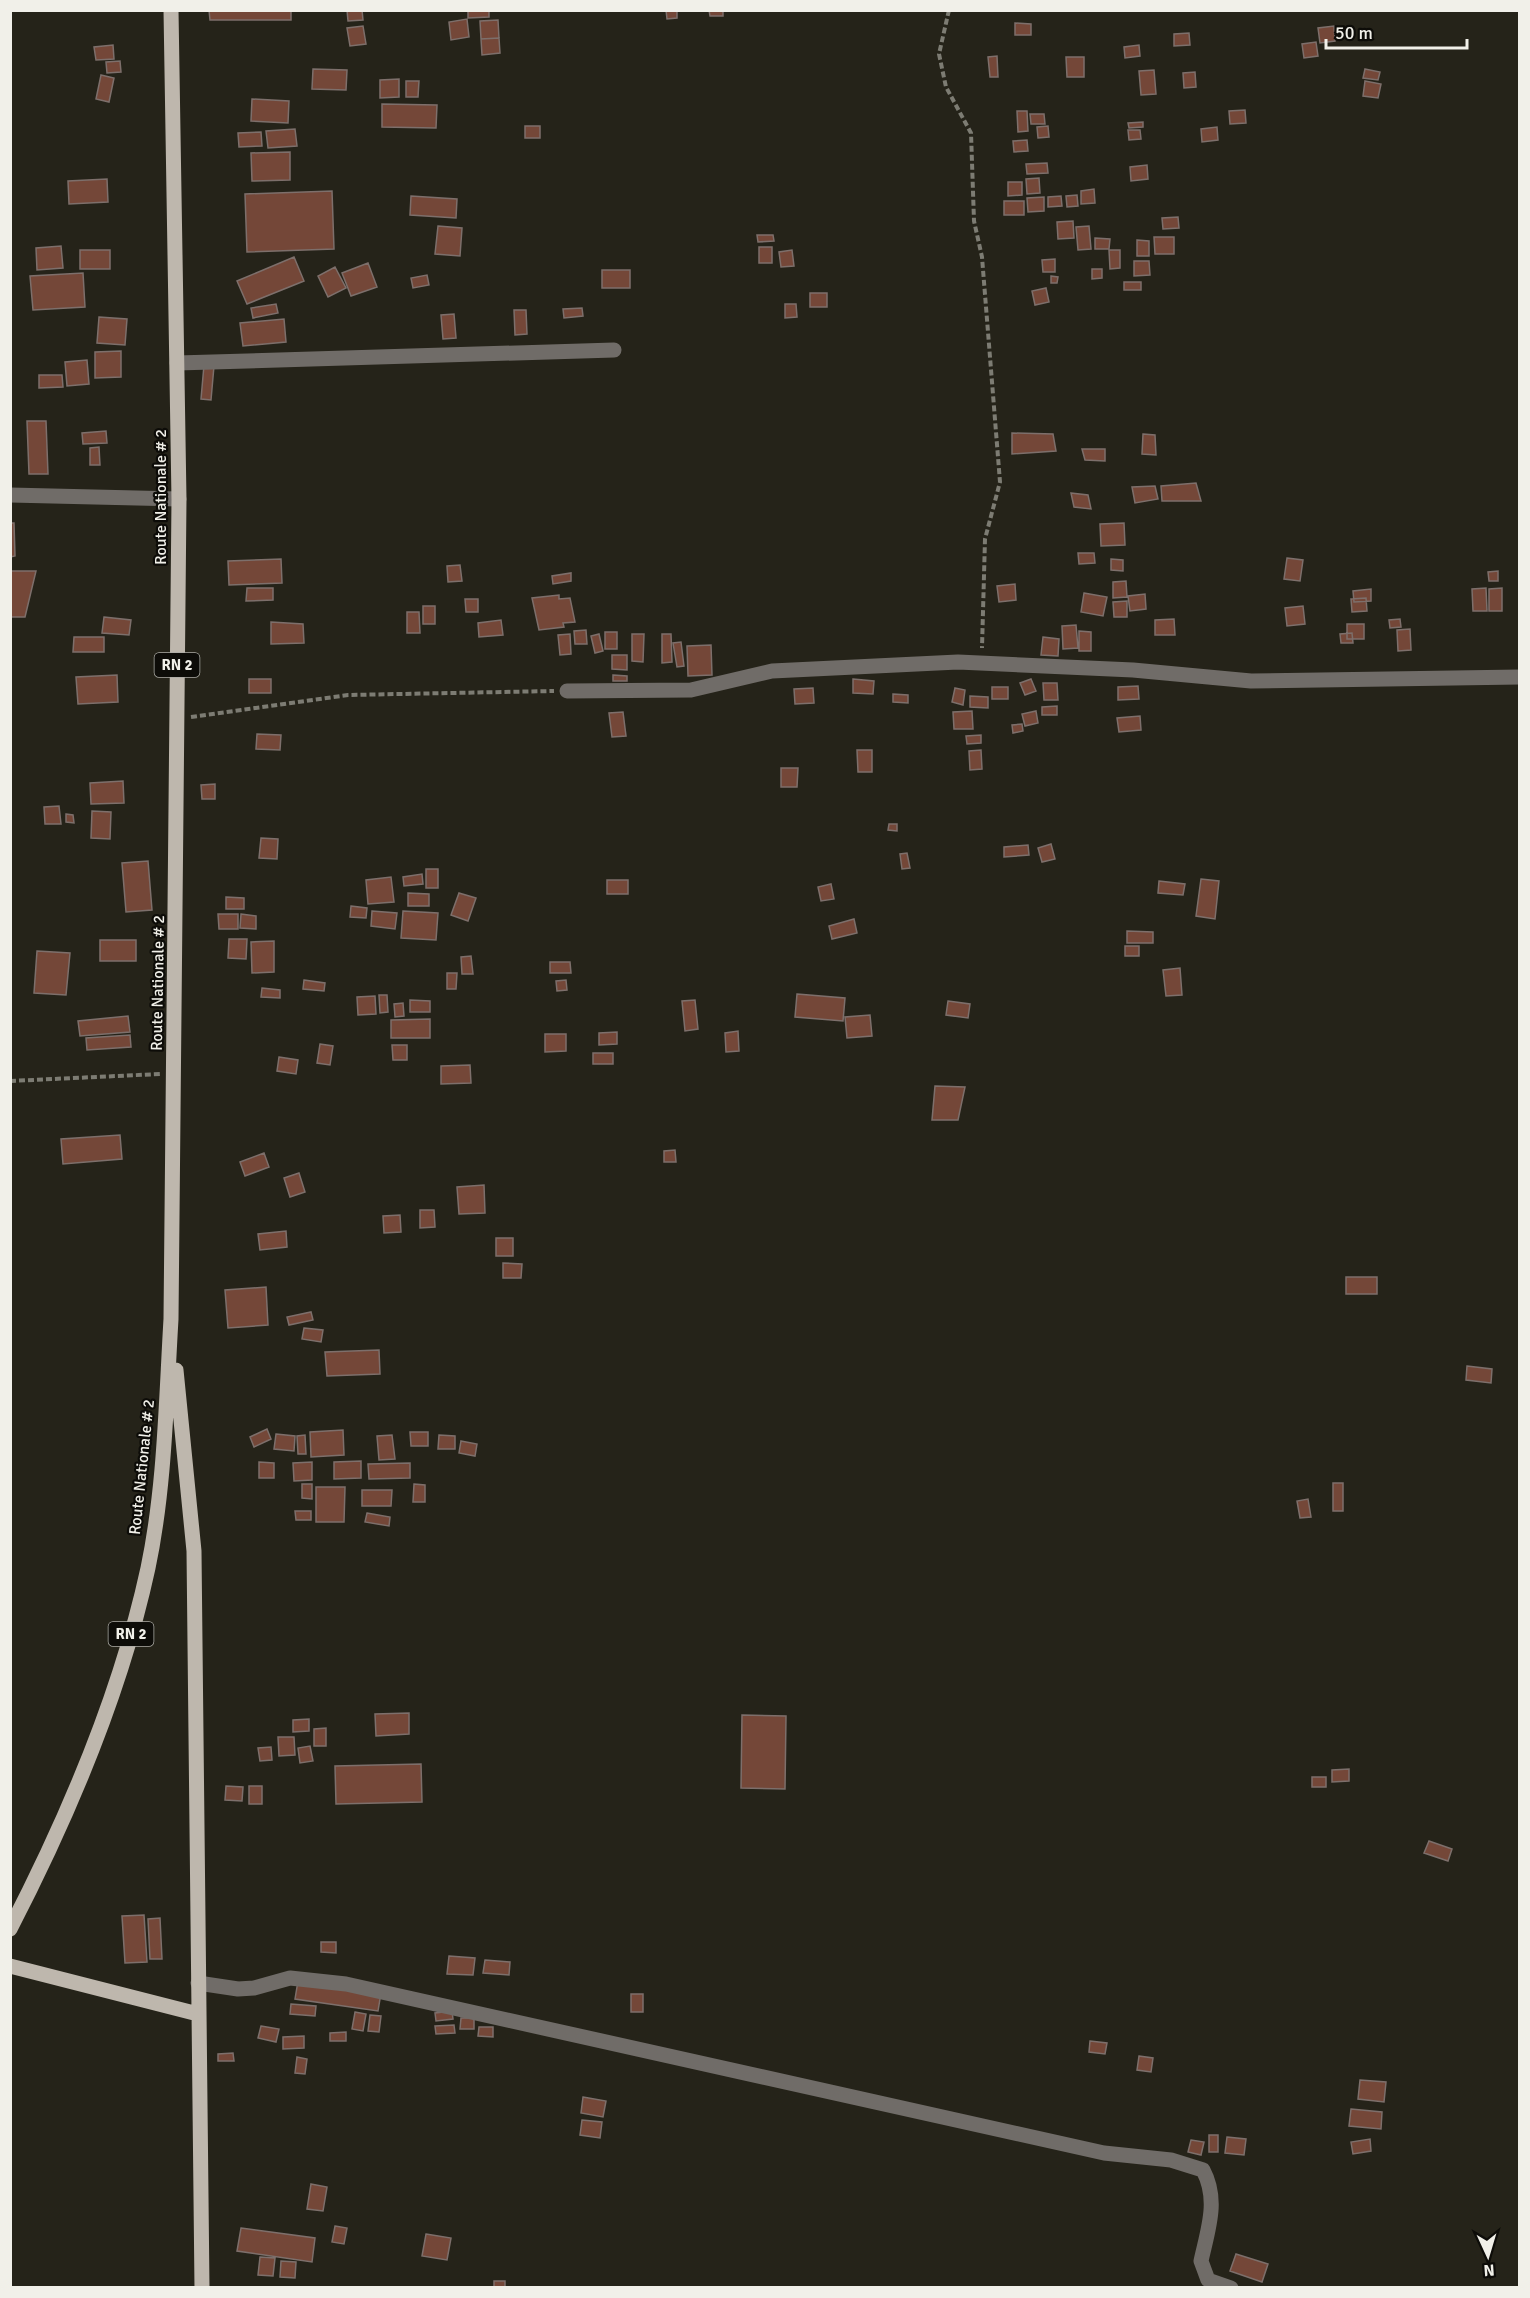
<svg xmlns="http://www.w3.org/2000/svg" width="1530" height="2298" font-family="Signika,sans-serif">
<rect width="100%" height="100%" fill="#252319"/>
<path fill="#744738" stroke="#7d6f6b" stroke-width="1.5" d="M209,10H291V20H210Z
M347,10H362L363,20L348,21Z
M468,10H489V17L468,18Z
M666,10H677V18L667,19Z
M709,10H723V16H710Z
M467,19L469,37L451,40L449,22Z
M498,20L499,38L481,39L480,21Z
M1015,23L1031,24V35H1015Z
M363,26L366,44L350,46L347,28Z
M1334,26L1335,41L1320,43L1318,28Z
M1189,33L1190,45L1174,46V34Z
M499,38L500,53L482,55L481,39Z
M1316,42L1318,56L1304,58L1302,44Z
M113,45L114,59L96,60L94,47Z
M1139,45L1140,56L1125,58L1124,47Z
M997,56L998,77H990L988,57Z
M1066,57H1084V77H1067Z
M120,61L121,72L107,73L106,62Z
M313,69L347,70L346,90L312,89Z
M1365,69L1380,72L1378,80L1363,78Z
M1154,70L1156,94L1141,95L1139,71Z
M1195,72L1196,87L1184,88L1183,73Z
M101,75L114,78L109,102L96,99Z
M399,79V97L380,98V80Z
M406,81H419L418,97H406Z
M1365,81L1381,84L1378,98L1363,96Z
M252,99L289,101L288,123L251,121Z
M382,104L437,105L436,128L382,127Z
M1245,110L1246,123L1230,124L1229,111Z
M1017,111H1027L1028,131L1018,132Z
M1030,114H1044L1045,124H1031Z
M1143,122V127L1129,128L1128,123Z
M525,126H540V138H525Z
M1048,126L1049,137L1038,138L1037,127Z
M1217,127L1218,140L1202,142L1201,129Z
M295,129L297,146L268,148L266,131Z
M1128,130H1140L1141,139L1129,140Z
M261,132L262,146L239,147L238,133Z
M1027,140L1028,151L1014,152L1013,141Z
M290,152V180L252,181L251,153Z
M1047,163L1048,173L1027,174L1026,164Z
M1147,165L1148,179L1131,181L1130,167Z
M1039,178L1040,193L1027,194L1026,179Z
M107,179L108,202L69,204L68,181Z
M1008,182H1022V195L1008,196Z
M1094,189L1095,203L1081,204V191Z
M332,191L334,249L247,252L245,194Z
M1077,195L1078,206L1067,207L1066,196Z
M411,196L457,199L456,218L410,215Z
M1061,196L1062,206L1048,207V197Z
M1044,197V211L1028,212L1027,198Z
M1004,201H1024V215H1004Z
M1178,217L1179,228L1163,229L1162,218Z
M1073,221L1074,238L1058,239L1057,222Z
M438,226L462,228L460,256L435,254Z
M1089,226L1091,249L1078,250L1076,227Z
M757,235H773L774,241L758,242Z
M1154,237H1174V254H1155Z
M1095,238L1110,239L1109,249H1095Z
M1137,240L1149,241V256H1137Z
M61,246L63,268L37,270L36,248Z
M759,247H772V263H759Z
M80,250H110V269H80Z
M792,250L794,266L781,267L779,252Z
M1109,250H1120V268L1110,269Z
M294,257L304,281L247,304L237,281Z
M1055,259V272H1043L1042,260Z
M1134,261H1149L1150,275L1134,276Z
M368,263L377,287L351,296L342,273Z
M335,267L346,288L328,297L318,276Z
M1092,269H1102V278L1092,279Z
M602,270H630V288H602Z
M83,273L85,307L33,310L30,276Z
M427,275L429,285L413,288L411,278Z
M1051,276L1058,277L1057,283H1051Z
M1124,282H1141V290H1124Z
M1046,288L1049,302L1035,305L1032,291Z
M810,293H827V307H810Z
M276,304L278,313L253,318L251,308Z
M785,304H796L797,317L785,318Z
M582,308L583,316L564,318L563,309Z
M514,310H526L527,334L515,335Z
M454,314L456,338L443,339L441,315Z
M99,317L127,319L125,345L97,343Z
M284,319L286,342L243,346L240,323Z
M121,351V377L95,378V352Z
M87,360L89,384L67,386L65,362Z
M204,365L214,366L211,400L201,399Z
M39,375H62L63,387L39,388Z
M27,421H46L48,474H29Z
M106,431L107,443L83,444L82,433Z
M1012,433L1053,434L1056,451L1012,454Z
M1143,434L1155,435L1156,455L1142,454Z
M99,447L100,465H90V448Z
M1082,449H1105V461L1085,460Z
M1196,483L1201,501H1162L1161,486Z
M1155,486L1158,499L1135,503L1132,487Z
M1071,493L1088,495L1091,509L1074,507Z
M10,523H14L15,556L10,557Z
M1124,523L1125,545L1101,546L1100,524Z
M1078,553H1094L1095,563L1079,564Z
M1287,558L1303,560L1300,581L1284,579Z
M281,559L282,583L229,585L228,561Z
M1111,559L1123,560V571L1111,570Z
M460,565L462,581L448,582L447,566Z
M10,571H36L25,617H10Z
M1498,571V581H1489L1488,572Z
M571,573V581L553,584L552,576Z
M1126,581L1127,597L1113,598V582Z
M1015,584L1016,600L999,602L997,586Z
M247,588H273V600L246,601Z
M1486,588L1487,611H1473L1472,589Z
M1502,588V611H1489V589Z
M1371,589V601L1354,602L1353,591Z
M1084,593L1107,597L1103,616L1081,612Z
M1145,594L1146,609L1130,611L1128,596Z
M559,595V599L570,598L575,622L563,623L564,627L539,630L532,598Z
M1366,598L1367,611L1352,612L1351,599Z
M465,599H478V612H466Z
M1127,601V617H1114L1113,602Z
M423,606H435V624H423Z
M1303,606L1305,624L1287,626L1285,608Z
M407,612H419L420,633H407Z
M104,617L131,620L129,635L102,633Z
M1174,619L1175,635H1155V620Z
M1400,619L1401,627L1390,628L1389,620Z
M501,620L503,635L479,637L478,623Z
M271,622L303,624L304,643L271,644Z
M1347,624H1364V639H1347Z
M1076,625L1078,648L1063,649L1062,626Z
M1410,629L1411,650L1398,651L1397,630Z
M586,630L587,644H575L574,631Z
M1079,631L1091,632V651H1079Z
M605,632H617V649H605Z
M1352,633L1353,643H1341L1340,634Z
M570,634L571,654L560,655L558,635Z
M599,634L603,651L595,653L591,636Z
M632,634H644L643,662L632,661Z
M662,634H671L672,662L662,663Z
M74,637H104V652H73Z
M1043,637L1059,639L1058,656L1041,655Z
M681,642L684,666L677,667L673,643Z
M711,645L712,675L688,676L687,646Z
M612,655H627V670L612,669Z
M117,675L118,702L78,704L76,677Z
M613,675L627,676V681H613Z
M249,679H271V693H249Z
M853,679L874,681L873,694L853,693Z
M1031,679L1036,691L1025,695L1020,683Z
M1043,683H1057L1058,700H1044Z
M1138,686L1139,699L1118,700V687Z
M992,687H1008V699H992Z
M813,688L814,703L795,704L794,689Z
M955,688L965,690L963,705L952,702Z
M893,694L908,695V703L893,702Z
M970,696L988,697V708L970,707Z
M1057,706V715H1042V707Z
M972,711L973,729H954L953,712Z
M1036,711L1038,723L1025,726L1022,714Z
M623,712L626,736L612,737L609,713Z
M1140,716L1141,730L1119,732L1117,718Z
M1022,724L1023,731L1013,733L1012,725Z
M257,734L281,735L280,750L256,749Z
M981,735V743L967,744L966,736Z
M857,750H872V772H858Z
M981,750L982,769L970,770L969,751Z
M781,768H798L797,787H781Z
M123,781L124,803L91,804L90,783Z
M215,784V799H202L201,785Z
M59,806L61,824H45L44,807Z
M92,811L111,812L110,839L91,838Z
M66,814L73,815L74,823L66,822Z
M889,824H897V831L888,830Z
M261,838L278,839L277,859L259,858Z
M1051,844L1055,859L1042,862L1038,848Z
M1028,845L1029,855L1004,857V847Z
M907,853L910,868L902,869L900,854Z
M148,861L152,910L126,912L122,863Z
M426,869H438V888H426Z
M422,874L423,884L404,886L403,877Z
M391,877L394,902L368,904L366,880Z
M1201,879L1219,881L1215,919L1196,916Z
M607,880H628V894H607Z
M1159,881L1185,884L1183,895L1158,893Z
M831,884L834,899L821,901L818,887Z
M408,893L429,894V906H408Z
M459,893L476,898L468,921L451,915Z
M226,897L244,898V909H226Z
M351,906L367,908L366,918L350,917Z
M372,911L397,913L395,929L371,926Z
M403,911L438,913L436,940L401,938Z
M218,914H238V929H219Z
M241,914L256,916V929L240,928Z
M854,919L857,933L832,939L829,926Z
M1127,931L1153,932V943H1127Z
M229,939H247L246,959L228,958Z
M100,940H136V961H100Z
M274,941V972L252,973L251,942Z
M1125,946H1139V956H1125Z
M37,951L70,953L66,995L34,993Z
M471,956L473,974H462L461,957Z
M550,962H570L571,973H550Z
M1180,968L1182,995L1166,996L1163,970Z
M447,973H457L456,989H447Z
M304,980L325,983L324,991L303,989Z
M566,980L567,990L557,991L556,981Z
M262,988L280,990V998L261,997Z
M797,994L845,998L843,1021L795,1017Z
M379,995H387L388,1012L380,1013Z
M375,996L376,1014L358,1015L357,997Z
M410,1000L430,1001V1012H410Z
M695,1000L698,1029L685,1031L682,1001Z
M948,1001L970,1004L968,1018L946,1015Z
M403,1003L404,1016L395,1017L394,1004Z
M870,1015L872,1036L847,1038L845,1017Z
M128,1016L130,1032L80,1036L78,1021Z
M430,1019V1038H391V1020Z
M738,1031L739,1051L726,1052L725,1033Z
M617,1032V1044L599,1045V1033Z
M545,1034H566V1051L545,1052Z
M130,1035L131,1047L87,1050L86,1038Z
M320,1044L333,1046L330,1065L317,1063Z
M392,1045H407V1060H393Z
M593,1053H613V1064H593Z
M279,1057L298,1060L296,1074L277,1071Z
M470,1065L471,1083L441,1084V1066Z
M935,1086L965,1087L958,1120H932Z
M120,1135L122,1159L63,1164L61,1139Z
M675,1150L676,1162H664V1151Z
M264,1153L269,1167L245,1176L240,1162Z
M299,1173L305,1192L290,1197L284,1178Z
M484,1185L485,1213L459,1214L457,1187Z
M420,1210H434L435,1227L420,1228Z
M400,1215L401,1232L384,1233L383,1216Z
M286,1231L287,1247L260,1250L258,1234Z
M496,1238H513V1256H496Z
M503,1263L522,1264L521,1278H503Z
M1346,1277H1377V1294H1346Z
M266,1287L268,1325L228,1328L225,1290Z
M311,1312L313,1320L289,1325L287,1317Z
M304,1328L323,1330L321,1342L302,1339Z
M379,1350L380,1374L327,1376L325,1352Z
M1467,1366L1492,1369L1491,1383L1466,1380Z
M267,1429L271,1439L254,1447L250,1437Z
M343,1430L344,1455L311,1457L310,1432Z
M410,1432H428V1446H411Z
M276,1434L295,1436L294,1451L274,1449Z
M305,1435L306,1454H298L297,1436Z
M392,1435L395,1459L379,1460L377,1436Z
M439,1435L455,1436V1449H438Z
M461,1441L477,1444L475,1456L459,1453Z
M361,1461V1478L334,1479V1462Z
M259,1462L274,1463V1478H259Z
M312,1462V1480L294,1481L293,1463Z
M410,1463V1478L369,1479L368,1464Z
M1333,1483H1343V1511H1333Z
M302,1484H312V1499L302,1498Z
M414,1484L425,1485V1502H413Z
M316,1487H345L344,1522H316Z
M362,1490H392L391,1506H362Z
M1308,1499L1311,1517L1300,1518L1297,1501Z
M295,1511H311V1520H296Z
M367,1513L390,1517L389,1526L365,1522Z
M409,1713V1734L376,1736L375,1714Z
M742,1715L786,1716L785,1789L741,1788Z
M309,1719V1731L293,1732V1720Z
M326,1728V1746H314V1729Z
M278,1737H294L295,1755L279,1756Z
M310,1746L313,1761L300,1763L298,1748Z
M271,1747L272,1760L260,1761L258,1748Z
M421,1764L422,1802L336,1804L335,1766Z
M1349,1769V1781L1332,1782V1770Z
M1312,1777H1326V1787H1312Z
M226,1786L243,1787L242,1801L225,1800Z
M249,1786H262V1804H249Z
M1429,1841L1452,1849L1448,1861L1424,1853Z
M144,1915L147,1962L125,1963L122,1916Z
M160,1918L162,1959H150L148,1919Z
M321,1942H336V1953L321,1952Z
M449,1956L475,1958L473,1975L447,1974Z
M485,1960L510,1962L509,1975L483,1973Z
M298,1981L381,1993L378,2011L295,1999Z
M631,1994H643V2012H631Z
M291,2004L316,2006L315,2016L290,2014Z
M452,2011L453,2019L436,2021L435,2013Z
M355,2012L366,2014L363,2031L352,2029Z
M370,2015L381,2016L379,2032L368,2031Z
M461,2018H474V2029H460Z
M454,2025L455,2033L436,2034L435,2026Z
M261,2026L279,2029L276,2042L258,2038Z
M479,2027H493V2037L478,2036Z
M346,2032V2041H330V2033Z
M304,2036V2048L283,2049V2037Z
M1090,2041L1107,2043L1105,2054L1089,2052Z
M233,2053L234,2061H218V2054Z
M1139,2056L1153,2058L1151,2072L1137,2070Z
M297,2057L307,2059L305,2074L295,2073Z
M1360,2080L1386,2082L1384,2102L1358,2099Z
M583,2097L606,2101L603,2117L581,2113Z
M1351,2109L1382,2112L1381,2129L1349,2126Z
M582,2120L602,2122L600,2138L580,2135Z
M1209,2135H1218V2152H1209Z
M1227,2137L1246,2139L1244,2155L1225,2153Z
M1370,2139L1371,2151L1353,2154L1351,2142Z
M1191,2140L1204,2142L1201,2155L1188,2152Z
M311,2184L327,2187L323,2211L307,2209Z
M335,2226L347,2228L344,2244L332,2242Z
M241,2228L315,2238L312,2262L237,2251Z
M426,2234L451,2238L447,2260L422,2256Z
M1236,2254L1268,2264L1262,2282L1230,2271Z
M260,2257L275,2258L273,2276L258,2275Z
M281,2261L296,2262L295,2278L280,2277Z
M494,2281H505V2288H494Z"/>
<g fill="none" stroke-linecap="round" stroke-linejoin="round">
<path stroke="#7d7c73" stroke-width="4" stroke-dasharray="6 3" stroke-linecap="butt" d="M949,10L939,54L946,87L971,133L974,221L982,257L1000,482L985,539L982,648
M191,717L348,695L554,691
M10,1081L160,1074"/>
<path stroke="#706c68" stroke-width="15" d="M177,363L614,350
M10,495L179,499
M567,691L691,690L772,671L958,662L1133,670L1251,681L1520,677
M198,1983L238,1989L254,1988L290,1978L346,1984L1104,2153L1171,2160L1203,2170C1219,2200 1208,2229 1201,2261L1208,2280L1231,2288"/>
<path stroke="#beb7ad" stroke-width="15" d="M176,1370L194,1551L202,2288
M10,1929C69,1815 121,1693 148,1568C165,1487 166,1402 171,1319L179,499L171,10
M10,1966L198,2014"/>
</g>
<g text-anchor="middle" stroke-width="4.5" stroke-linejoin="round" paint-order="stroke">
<g fill="#0d0c08" stroke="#adaca6" stroke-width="1.5">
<rect x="154.5" y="653" width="45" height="24" rx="4.5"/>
<rect x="108.5" y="1622" width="45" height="24" rx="4.5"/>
</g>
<g font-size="15" font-weight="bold" fill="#f1f0e9">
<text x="177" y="670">RN 2</text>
<text x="131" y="1639">RN 2</text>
</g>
<g font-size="16" fill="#f1f0e9" stroke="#0d0c08">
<text transform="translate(160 497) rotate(-90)" y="6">Route Nationale # 2</text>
<text transform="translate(157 983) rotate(-89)" y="6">Route Nationale # 2</text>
<text transform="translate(141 1467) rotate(-84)" y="6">Route Nationale # 2</text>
</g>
</g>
<rect width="1530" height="2298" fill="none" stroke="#f1f0e9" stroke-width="24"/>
<g transform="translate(1488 2256) rotate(176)" stroke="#0d0c08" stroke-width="4.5" paint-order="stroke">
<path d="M0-4.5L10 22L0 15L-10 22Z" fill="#f1f0e9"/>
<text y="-9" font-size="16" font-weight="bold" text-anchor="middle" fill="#f1f0e9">N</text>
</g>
<path d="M1326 39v9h141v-9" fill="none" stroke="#f1f0e9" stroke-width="3"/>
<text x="1335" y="39" font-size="18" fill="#f1f0e9" stroke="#0d0c08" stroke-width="4.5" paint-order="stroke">50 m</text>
</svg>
